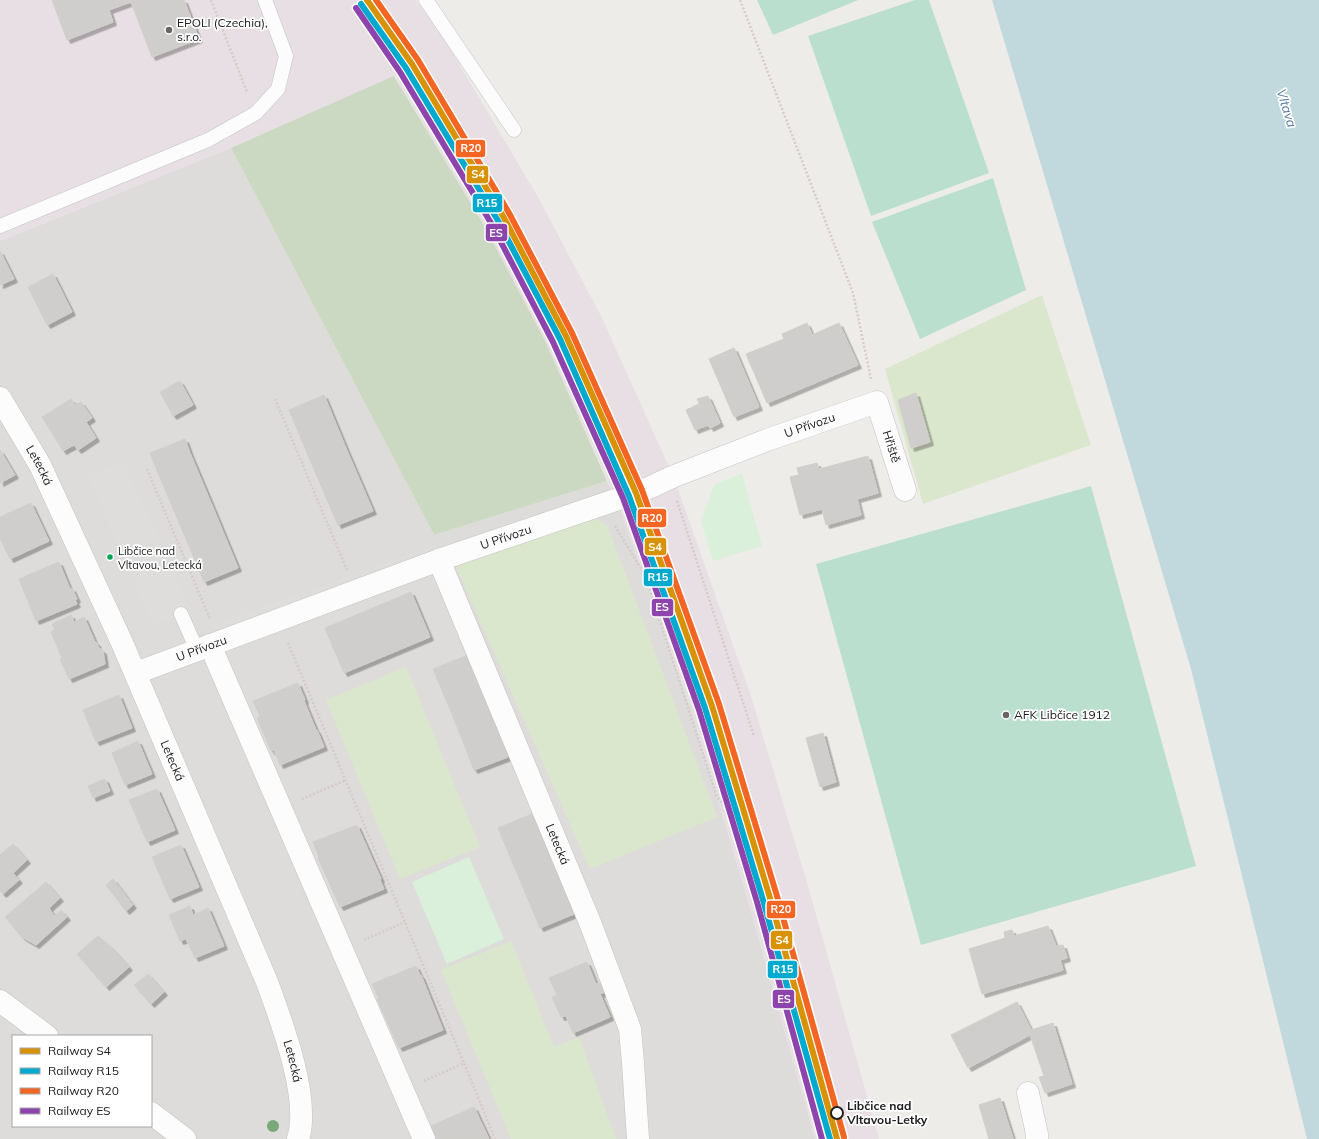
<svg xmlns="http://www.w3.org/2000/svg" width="1319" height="1139" font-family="Mulish,sans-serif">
<defs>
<filter id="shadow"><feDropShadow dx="3.5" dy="3.5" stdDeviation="0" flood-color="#0004"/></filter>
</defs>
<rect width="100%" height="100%" fill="#eeece9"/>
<path fill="#dddcda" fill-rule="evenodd" d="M231,148L434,535L607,481L617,501L692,712L749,904L815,1139H0V241ZM13,1036H151V1126H13Z"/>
<path fill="#e7dfe3" d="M0,0H416L446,42L538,197L602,318L674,478L750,693L808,886L879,1139H815L749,904L692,712L617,501L547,345L485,227L395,76L231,148L0,241Z"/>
<path fill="#dbe7cc" d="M1042,295L1091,445L923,504L885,369Z
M590,517L607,525L717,817L590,869L456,567Z
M406,667L480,847L400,879L326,700Z
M511,941L554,1047L579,1037L616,1139H511L441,970Z"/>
<path fill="#cbd9c2" d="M394,76L485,227L547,345L607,481L434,535L231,148Z"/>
<path fill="#dbf0da" d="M742,473L762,546L713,561L701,521L714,485Z
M469,857L504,939L447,964L412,882Z"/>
<path fill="#badfce" d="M757,0H858L773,35Z
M915,0H929L989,173L871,216L808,36Z
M993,178L1026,290L920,339L872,222Z
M1091,486L1196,866L921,945L816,564Z"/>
<path fill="#dedddc" d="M124,462L189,610L154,625L89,477Z
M452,539L458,554L229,638L223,621Z"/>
<path fill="#c1d8dc" d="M992,0H1319V1139H1307L1191,669Z"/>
<path fill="#d0cecc" stroke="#d1cecb" filter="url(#shadow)" d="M52,0H184L199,39L152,57L131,2L109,10L113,22L67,40Z
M0,251L14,279L0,285Z
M53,274L72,312L47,325L28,287Z
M807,323L812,335L839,323L858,365L767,403L746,354L784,339L782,334Z
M734,348L759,407L734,417L709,359Z
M180,381L193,405L173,416L160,392Z
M916,393L930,442L911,448L898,400Z
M324,395L348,453L313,467L289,410Z
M708,396L720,423L710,428L697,399Z
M71,399L75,405L81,402L92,418L86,422L96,438L78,450L74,445L63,451L42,417Z
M699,404L708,425L695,430L686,410Z
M185,439L190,453L156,468L150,453Z
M0,450L15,475L0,483Z
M190,453L214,510L180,525L156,468Z
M348,453L373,511L338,525L313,467Z
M868,456L878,493L857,499L861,515L826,525L822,509L800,515L790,477L799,475L797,468L817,463L819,469Z
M31,503L49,541L10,559L0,538V517Z
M214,510L238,568L204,582L180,525Z
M59,562L70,589L72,588L77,599L75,600L77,604L36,621L19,579Z
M411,592L430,637L344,673L325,628Z
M71,615L74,622L84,617L95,642L97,643L98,647L103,651L105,664L69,679L60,659L62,658L51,632L55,630L52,624Z
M468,655L489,706L454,719L433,669Z
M298,683L305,700L304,701L316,730H317L324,747L280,765L274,750L271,751L257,718L260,716L253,701Z
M119,695L132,728L96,742L83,710Z
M489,706L508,757L474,770L454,719Z
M823,733L836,782L820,787L806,738Z
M138,741L152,774L125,785L112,753Z
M105,779L110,791L93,798L88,786Z
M157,789L175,830L147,842L129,800Z
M532,814L553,864L519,878L498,828Z
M357,825L381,879L380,880L384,889L340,907L318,858L319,857L313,842Z
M13,844L27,860L13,873L19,880L3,894L0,891V855Z
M181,845L199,887L170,899L152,857Z
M553,864L574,914L540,928L519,878Z
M113,879L133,905L126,911L106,885Z
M46,882L60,898L49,908L54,916L61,910L67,917L36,945L22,937L5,917Z
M190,906L193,915L208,908L224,946L195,958L186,939L180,941L169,915Z
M1048,926L1056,946L1063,945L1067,958L1060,960L1063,970L982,994L969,949L1005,938L1004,932L1012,930L1014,936Z
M98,936L112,948L129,967L106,987L77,954Z
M587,962L596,984L601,983L605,992L600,994L610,1017L573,1033L566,1016L561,1017L552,997L557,995L549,978Z
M416,966L420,975H421L443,1030L399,1048L377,999H379L372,984Z
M148,974L164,992L151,1004L134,985Z
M1017,1002L1031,1030L1030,1035L968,1068L951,1035Z
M1053,1023L1072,1084L1045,1093L1039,1077L1044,1076L1030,1035L1031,1030Z
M1000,1098L1013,1139H989L979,1105Z
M474,1107L489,1139H437L431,1126Z"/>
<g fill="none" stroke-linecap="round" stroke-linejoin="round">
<g stroke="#c4c3c1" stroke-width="15">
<path id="service" d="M426,0L514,130
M0,226L208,140L256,113L278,89L286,56L265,0
M181,614L197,650"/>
</g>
<g stroke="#c4c3c1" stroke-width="23">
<g id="minor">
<path id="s1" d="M439,560L591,925L630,1029L633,1063L638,1139"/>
<path d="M210,645L424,1139"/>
<path id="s2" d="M136,673L439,560L636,493L651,487L672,477L767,440L877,402L905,490"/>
<path d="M1028,1093L1037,1134V1139"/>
</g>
</g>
<g stroke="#c4c3c1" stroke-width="23">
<g id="tertiary">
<path id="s3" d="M0,398L40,465L123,645L267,982C281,1020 311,1099 298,1139"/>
<path d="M0,1001L47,1036"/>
<path d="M151,1113L185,1139"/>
</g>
</g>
<path stroke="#d5cbc9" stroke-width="2.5" stroke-dasharray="2 2" stroke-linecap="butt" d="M211,0L247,92
M740,0L853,293L871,379
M275,399L347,570
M147,469L210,619
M677,501L754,736
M615,526L645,575L717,797L727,809
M288,643L464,1063L495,1139
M302,799L346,780
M364,940L405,922
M424,1081L464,1063"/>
<use href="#service" stroke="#fcfcfc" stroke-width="14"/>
<use href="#minor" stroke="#fcfcfc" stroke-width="22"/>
<use href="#tertiary" stroke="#fcfcfc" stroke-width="22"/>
<g stroke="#fff" stroke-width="9">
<path id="rail-1" d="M367,0L412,64L503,216L566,336L636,493L712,706L770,898L837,1139"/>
</g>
<g stroke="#fff" stroke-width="9">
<path id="rail-2" d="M361,4L406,68L497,219L560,339L629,496L705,708L763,900L830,1139"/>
</g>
<g stroke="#fff" stroke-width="9">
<path id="rail-3" d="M376,0L418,60L509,213L572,333L642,490L719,704L777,896L844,1137"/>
</g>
<g stroke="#fff" stroke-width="9">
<path id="rail-4" d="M356,8L400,72L491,223L553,342L623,498L699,710L757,902L822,1139"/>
</g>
<use href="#rail-1" stroke="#d79205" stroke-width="6"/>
<use href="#rail-2" stroke="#00a9ce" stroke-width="6"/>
<use href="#rail-3" stroke="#f26522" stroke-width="6"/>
<use href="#rail-4" stroke="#8e44ad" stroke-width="6"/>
</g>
<circle fill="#79a97a" cx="273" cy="1126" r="6"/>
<g fill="#686766" stroke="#fff" stroke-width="1.5">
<circle cx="169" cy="30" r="4"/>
<circle cx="1006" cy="715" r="4"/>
</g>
<circle fill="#00a651" stroke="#fff" stroke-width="1.5" cx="110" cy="557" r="3.5"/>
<circle fill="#fff" stroke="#202020" stroke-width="2" cx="837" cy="1113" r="6"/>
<g text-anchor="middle" stroke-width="3.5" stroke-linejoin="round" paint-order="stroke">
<g font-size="11" fill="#202020" stroke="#fff" text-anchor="start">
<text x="118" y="555">Libčice nad<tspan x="118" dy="14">Vltavou, Letecká</tspan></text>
</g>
<g font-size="12" fill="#202020" stroke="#fff" text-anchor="start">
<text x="177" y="27">EPOLI (Czechia),<tspan x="177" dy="14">s.r.o.</tspan></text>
<text x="1014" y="719">AFK Libčice 1912</text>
</g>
<g font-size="12" fill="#202020" stroke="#fff">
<text dy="4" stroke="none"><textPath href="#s2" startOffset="718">U Přívozu</textPath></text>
<text dy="4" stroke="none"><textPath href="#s2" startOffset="836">Hřiště</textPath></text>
<text dy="4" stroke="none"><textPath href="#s3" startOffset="78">Letecká</textPath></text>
<text dy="4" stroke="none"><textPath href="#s2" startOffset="394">U Přívozu</textPath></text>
<text dy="4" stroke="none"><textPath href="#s2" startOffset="70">U Přívozu</textPath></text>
<text dy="4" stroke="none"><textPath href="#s3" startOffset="402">Letecká</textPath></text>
<text dy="4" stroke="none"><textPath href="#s1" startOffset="308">Letecká</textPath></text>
<text dy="4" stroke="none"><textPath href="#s3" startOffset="726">Letecká</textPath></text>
</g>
<g font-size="12" font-weight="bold" fill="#202020" stroke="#fff" text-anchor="start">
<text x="847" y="1110">Libčice nad<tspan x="847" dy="14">Vltavou-Letky</tspan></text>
</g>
<g font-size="13" font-style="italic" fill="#547a9d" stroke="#fff">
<text transform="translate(1287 108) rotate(73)" y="5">Vltava</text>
</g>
</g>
<g stroke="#fff" stroke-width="1.5">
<rect x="455" y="139" width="31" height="19" rx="4" fill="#f26522"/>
<rect x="466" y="165" width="23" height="19" rx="4" fill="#d79205"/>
<rect x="472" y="193" width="31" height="20" rx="4" fill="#00a9ce"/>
<rect x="485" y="223" width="23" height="19" rx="4" fill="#8e44ad"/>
<rect x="637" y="508" width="30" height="20" rx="4" fill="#f26522"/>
<rect x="644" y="537" width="23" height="19" rx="4" fill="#d79205"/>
<rect x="643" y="568" width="30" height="19" rx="4" fill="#00a9ce"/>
<rect x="651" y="598" width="23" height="19" rx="4" fill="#8e44ad"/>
<rect x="766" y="900" width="30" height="19" rx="4" fill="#f26522"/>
<rect x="770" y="930" width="23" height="20" rx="4" fill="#d79205"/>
<rect x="767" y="960" width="31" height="19" rx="4" fill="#00a9ce"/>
<rect x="772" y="989" width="23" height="20" rx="4" fill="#8e44ad"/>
</g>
<g font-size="11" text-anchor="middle" font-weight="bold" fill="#fff">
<text x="471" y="152">R20</text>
<text x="478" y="178">S4</text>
<text x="487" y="207">R15</text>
<text x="496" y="237">ES</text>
<text x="652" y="522">R20</text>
<text x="655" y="551">S4</text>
<text x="658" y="581">R15</text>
<text x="662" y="611">ES</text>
<text x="781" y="913">R20</text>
<text x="782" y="944">S4</text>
<text x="783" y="973">R15</text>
<text x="784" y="1003">ES</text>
</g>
<rect x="12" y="1035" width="140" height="92" fill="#ffffff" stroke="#a6a6a6"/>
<rect x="20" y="1048" width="20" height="6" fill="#d79205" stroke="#a6a6a6"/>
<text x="48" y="1055" font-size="12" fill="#202020">Railway S4</text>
<rect x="20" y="1068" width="20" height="6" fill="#00a9ce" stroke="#a6a6a6"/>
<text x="48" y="1075" font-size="12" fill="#202020">Railway R15</text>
<rect x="20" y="1088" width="20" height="6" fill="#f26522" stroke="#a6a6a6"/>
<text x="48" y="1095" font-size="12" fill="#202020">Railway R20</text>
<rect x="20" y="1108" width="20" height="6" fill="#8e44ad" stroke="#a6a6a6"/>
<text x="48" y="1115" font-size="12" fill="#202020">Railway ES</text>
</svg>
